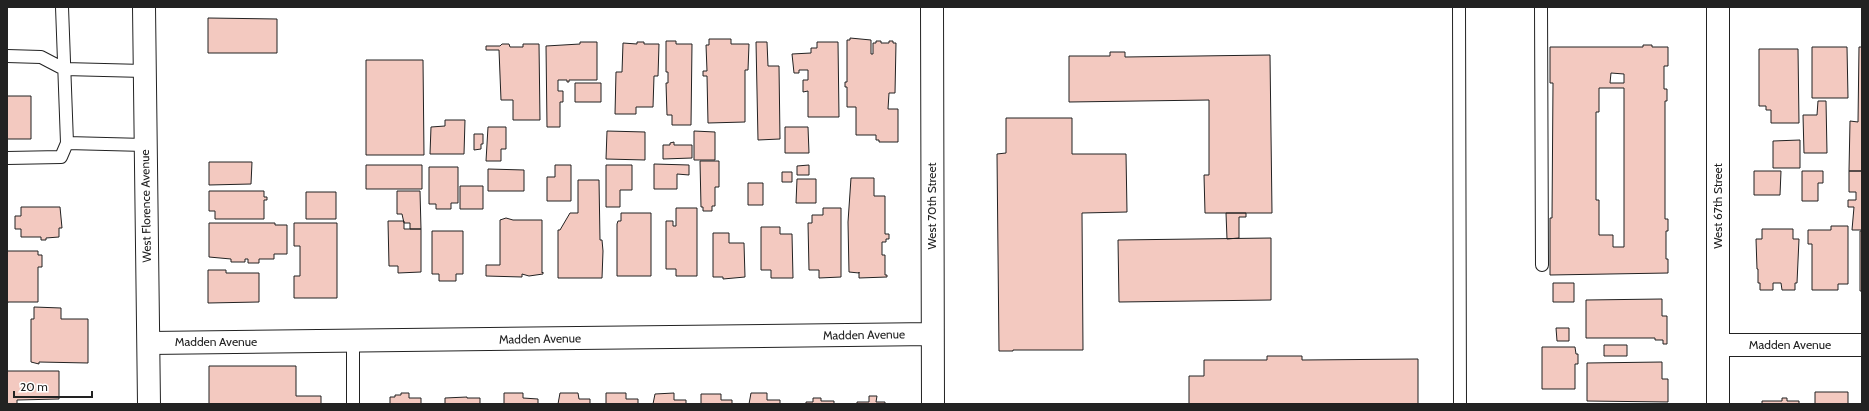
<svg xmlns="http://www.w3.org/2000/svg" width="1869" height="411" font-family="Cabin,sans-serif">
<rect width="100%" height="100%" fill="#fff"/>
<path fill="#f3c9c0" stroke="#222" fill-rule="evenodd" d="M208,18L277,19V53H208Z
M850,38L871,40V54H873V43H876V41H881V43H889V41H893V43H896L895,93H889L888,109H898V142H879V140H876V135H856V107H847V87H845V82H847V40H850Z
M709,39H731V44H749L748,70H745V122L708,123L707,76H703V71H707L706,45H709Z
M666,41H676V44H692L691,125H672V115H667L666,83H668V72H666Z
M580,42H597V80H569V82H567V80H558V91H563V102H560V127H547L546,46L580,44Z
M637,42H644V44H659L658,76H654L653,107H636V114H615L616,72H622L623,43L637,44Z
M756,42H767L768,66H779L780,139L758,140Z
M817,42H838L839,117H808V91L803,92V80H808V70H799V73H794L792,54L811,53V48H817Z
M502,44H509L510,47H523V44H539L540,120H513V100H501L499,50H486V46H500Z
M1643,45H1652V47H1668V66H1664V89H1667V101H1665V219H1668V231H1666V259H1668V273L1550,275V218H1552L1553,83H1550V47H1643ZM1611,73L1624,74V83H1610ZM1599,88H1624V247H1613V235H1599V200H1596V112H1599Z
M1812,47H1847L1848,98H1812Z
M1859,47H1862V171H1849L1850,121L1858,122Z
M1759,49H1798L1799,123H1771V110H1766V106H1759Z
M1110,52H1125V57L1270,55L1272,213H1205L1204,175H1209V100L1069,102V56H1110Z
M366,60H423L424,155H366Z
M575,83H601V102H575Z
M7,96H31V139H7Z
M1818,101H1826L1827,153H1804L1803,115H1817Z
M1006,118H1072V154H1126L1127,212L1082,213L1083,350H1013V351H999L997,154L1006,153Z
M445,120H465L464,154H430L431,127L445,126Z
M488,127H506V149H501V161H486Z
M785,127H808L809,153H785Z
M607,131L645,132V160L606,159Z
M694,131L715,132V160H694Z
M474,134H483V144H481V149L474,150Z
M1800,140V168H1773V141Z
M674,142V145H692V158L663,159V145H670V143Z
M700,161H719V187H715V206H712V211H703V207H701Z
M209,162H252L251,184L209,185Z
M654,164L689,165V175L677,174V189H654Z
M366,165H422V189H366Z
M555,165H571V201H547V177H555Z
M606,165H632V190H620V207H606Z
M809,165V175H797V166Z
M429,167H458V203H451V209H436V204H429Z
M488,169L524,170V191H488Z
M1754,171H1781L1780,195H1754Z
M1802,171H1823V183H1818V201H1802Z
M1849,171H1862V230H1852L1854,207H1848V200H1856V192H1849Z
M782,172H792V182H782Z
M851,178H874V196H885V234H889V239H886V242H882V255H885V275H887V277L859,278V272V273L849,272L848,222Z
M797,179H816V203H796Z
M578,180H599L600,240H602L603,251L602,278H558V230H560L570,213H578Z
M748,183H763V205H748Z
M460,186H483V209H460Z
M209,191H264V197H267V200H264V219H215V211H209Z
M397,191H420L421,229H410V223H404L402,214H397Z
M306,192H336V219H306Z
M21,207H60L62,228H59V237L46,238V240H41V237H21V229H15V216H21Z
M676,208H697V276H676V269H666V221H673V226H676Z
M823,208H841V277L819,278V270H809L808,223H812V215H823Z
M621,213H651V276H617V224L618,221H621Z
M1226,213H1246V217H1239V238L1227,239Z
M506,218L513,220H542V273L543,272V274L529,276L522,274V277L486,276V265H500V220Z
M388,221H404V229H421V272L398,273V266H389Z
M209,223H275V225H287V254H274V259H259V263H248V259H245V262H231V259L209,257Z
M294,223H337V298H294V276H300V246H294Z
M1831,226H1848V284H1838V290H1812V244H1808V230H1831Z
M761,227H780V234H792L793,278H771V270H761Z
M1762,229H1793V239H1799L1797,283H1795V290H1782L1781,283H1773V290H1760V283H1758V269H1757L1756,239H1762Z
M432,231H463V274H456V281H439V274H432Z
M1860,231H1862V291H1860Z
M713,233H729V243H744L745,277L723,279V277H713Z
M1271,238V300L1119,302L1118,240Z
M7,251H38V255H42V267H38V302H8L7,304Z
M208,270H226V273H259V302L208,303Z
M1553,283H1574V302H1553Z
M1662,299V316H1667V344H1663V340H1655V338H1586V300Z
M34,307L61,308V319H88V363L39,362V364L31,362V319H34Z
M1556,328H1569V341H1557Z
M1604,345H1627V356H1604Z
M1542,347H1575L1576,354H1578V364H1575V389H1542Z
M1267,356H1302V360L1418,359V404H1189V376H1204V360H1267Z
M1662,362V379H1668V402L1587,401V363Z
M209,366H296V396H321V404H209Z
M7,371H59V399L17,400V404H7Z
M1815,392H1848V404H1815Z
M401,393H409V398H421V404H390V397H395V395H401Z
M504,393H523V398L538,399V404H504Z
M560,393H578L579,399H590V404H558Z
M606,393H626V399H638V404H606Z
M674,393V400H686V404H653L655,394Z
M751,393H767V400H780V404H749Z
M701,394H721V400H732V404H701Z
M869,396H877L876,402H885V404H857V402H869Z
M467,397V398H480V404H445V398Z
M813,398H821V401H834V404H806V402H813Z
M1782,398H1787V401H1799V404H1762V401H1782Z"/>
<g fill="none" stroke-linecap="round" stroke-linejoin="round">
<g stroke="#222" stroke-width="14">
<path id="lane" d="M1459,7L1460,404
M1541,7L1542,265
M7,56L41,57L64,69L144,71
M67,143L145,145
M7,158L61,157L67,143L62,7
M353,342V404"/>
</g>
<g stroke="#222" stroke-width="24">
<path id="street" d="M932,7L933,404
M149,343L932,334
M1718,345H1862"/>
</g>
<g stroke="#222" stroke-width="24">
<path id="secondary" d="M1718,7V404"/>
</g>
<g stroke="#222" stroke-width="24">
<path id="primary" d="M144,7L149,404"/>
</g>
<use href="#lane" stroke="#fff" stroke-width="12"/>
<use href="#street" stroke="#fff" stroke-width="22"/>
<use href="#secondary" stroke="#fff" stroke-width="22"/>
<use href="#primary" stroke="#fff" stroke-width="22"/>
</g>
<g text-anchor="middle" stroke-width="3" stroke-linejoin="round" paint-order="stroke">
<g font-size="12" fill="#222" stroke="#fff">
<text transform="translate(146 206) rotate(-91)" y="4">West Florence Avenue</text>
<text transform="translate(932 206) rotate(-90)" y="4">West 70th Street</text>
<text transform="translate(1718 206) rotate(-90)" y="4">West 67th Street</text>
<text transform="translate(864 335) rotate(-1)" y="4">Madden Avenue</text>
<text transform="translate(540 339) rotate(-1)" y="4">Madden Avenue</text>
<text x="216" y="346">Madden Avenue</text>
<text x="1790" y="349">Madden Avenue</text>
</g>
</g>
<rect width="1869" height="411" fill="none" stroke="#222222" stroke-width="16"/>
<path d="M14 391v6h78v-6" fill="none" stroke="#222222" stroke-width="2"/>
<text x="20" y="391" font-size="12" fill="#222222" stroke="#ffffff" stroke-width="3" paint-order="stroke">20 m</text>
</svg>
